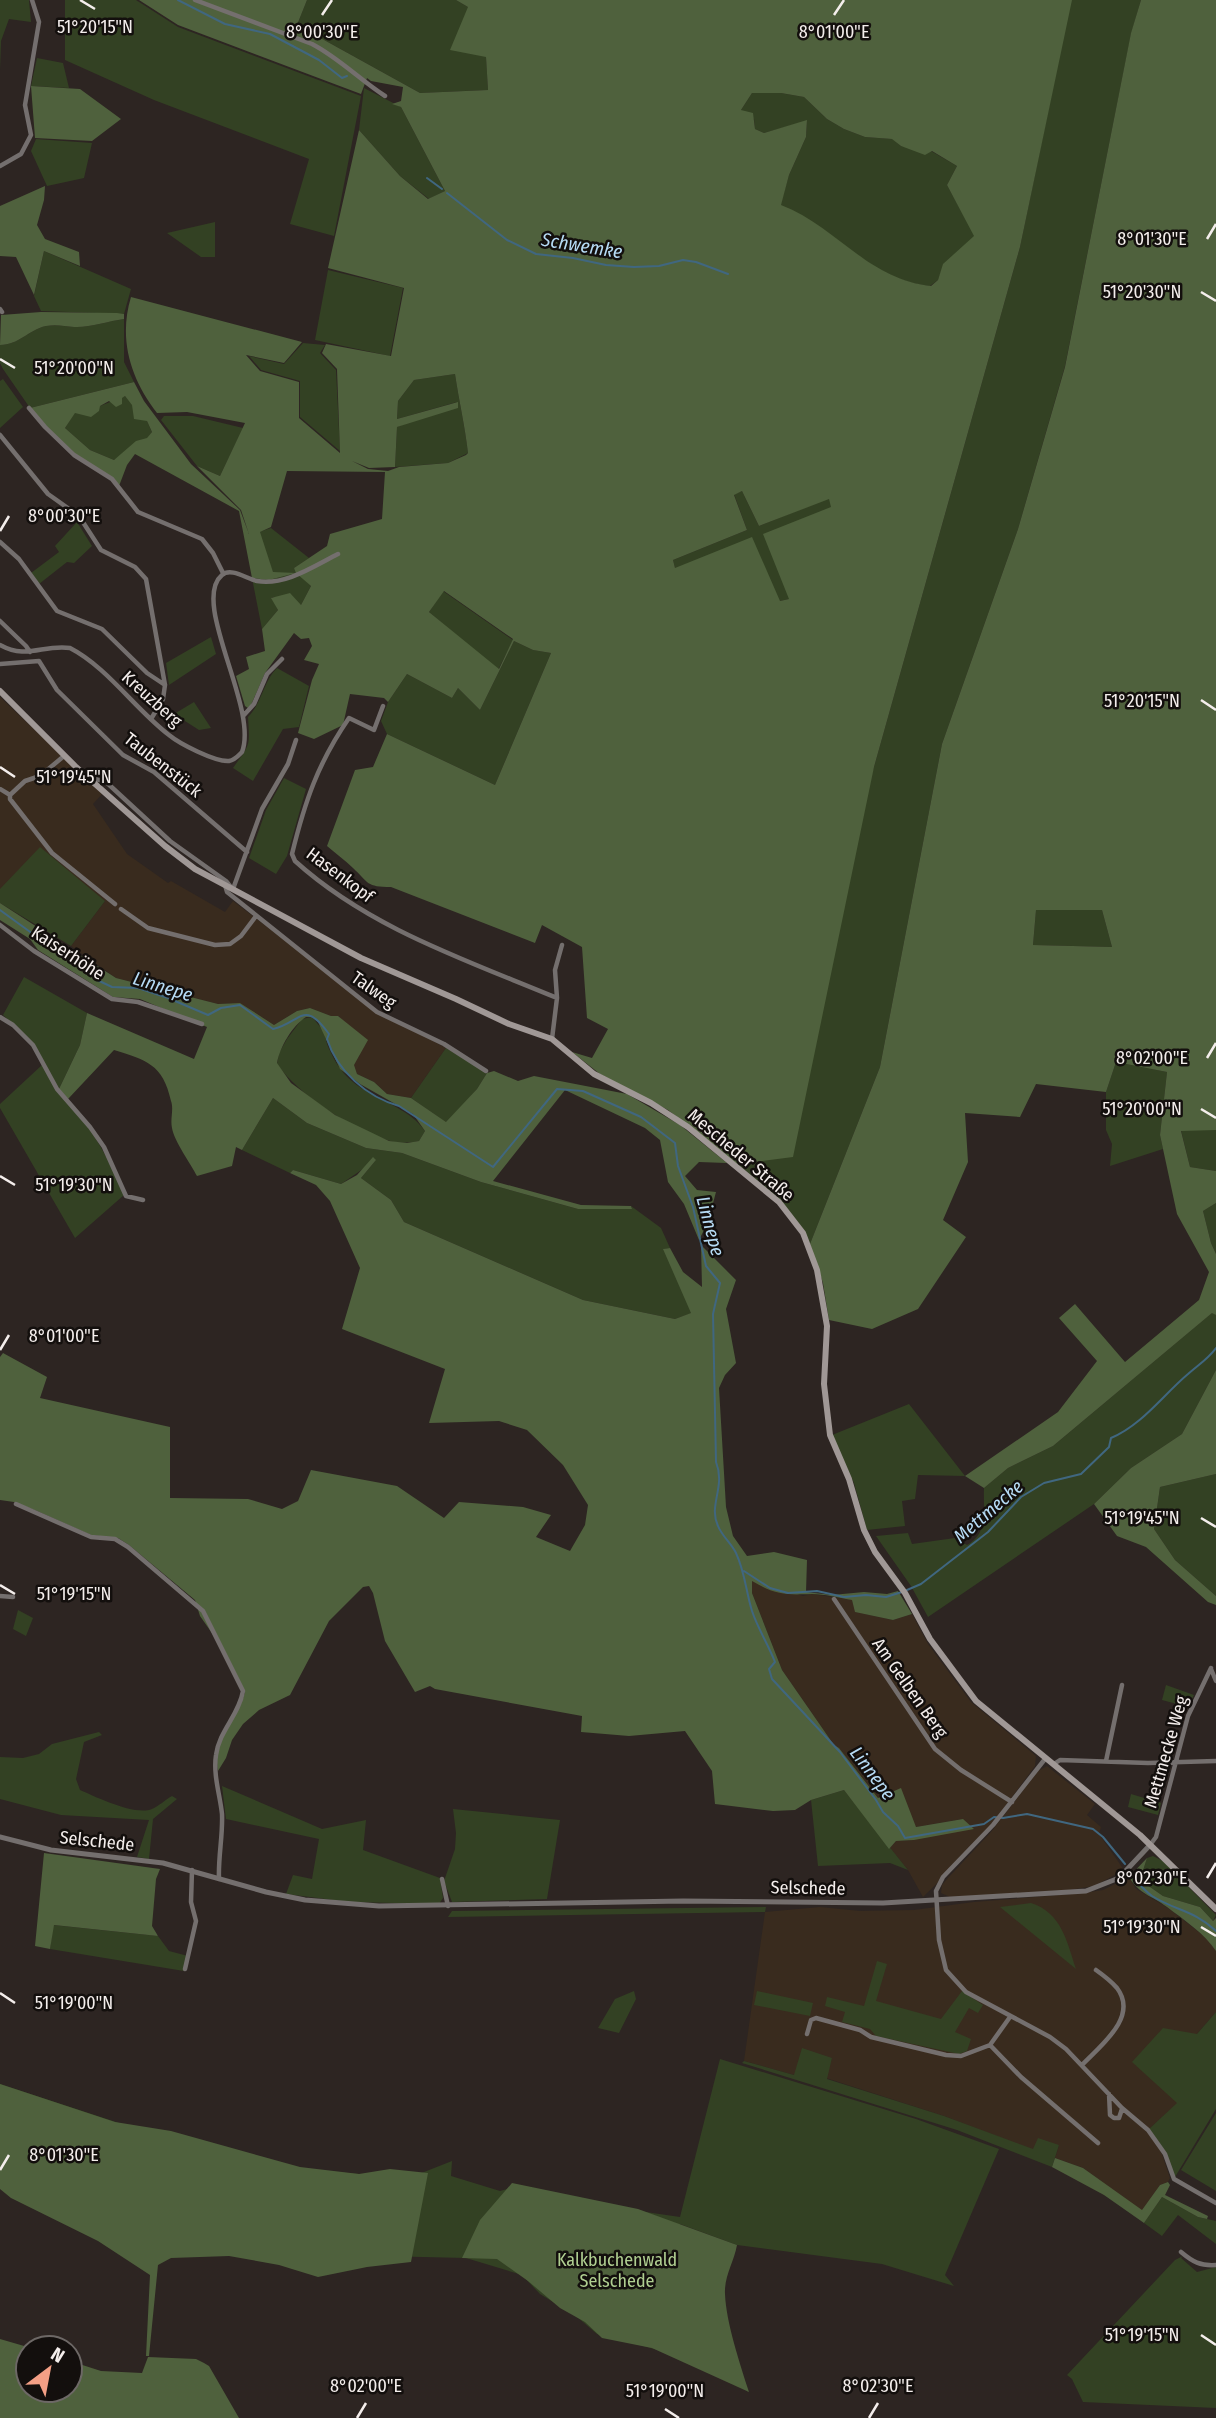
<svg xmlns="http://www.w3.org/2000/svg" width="1216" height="2418" font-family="'Fira Sans Condensed',sans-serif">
<rect width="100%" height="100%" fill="#2d2522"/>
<path fill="#392b1e" d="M0,697L102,794L93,804L127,854L168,883L171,881L225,912L233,901L378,1011L446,1048L411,1098L387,1094L374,1082L357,1074L353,1065L360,1055L339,1016H331L310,1008L297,1011L274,1025L240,1003L218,1004L116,978L71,946L105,901L0,889Z
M752,1580L803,1596L812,1594L852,1600L856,1612L893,1620L912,1614L928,1644L971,1702L1036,1756L1035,1766L978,1843L923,1897L908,1870L890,1848L896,1841L914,1840L963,1819L916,1827L878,1798L839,1748L834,1745L782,1670L752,1593Z
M1047,1766L1095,1804L1087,1815L1101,1827L1099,1834L1124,1870L1094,1886L1063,1891L950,1897L941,1893L942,1885L948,1878L991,1832L1038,1771Z
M1129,1877L1136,1889L1168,1908L1208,1939L1216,1951V2012L1197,2034L1178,2103L1149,2129L1162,2154L1170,2178L1168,2182L1160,2185L1142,2211L1083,2168L1055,2158L1059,2145L1033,2150L944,2116L826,2078L832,2058L794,2075L744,2061L765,1912L820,1907L860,1911L914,1910L974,1902L1084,1893L1103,1890Z"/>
<path fill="#334123" d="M0,0H29L31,22L9,19L1,41L0,70Z
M65,0H136L178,27L361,96L334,236L290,224L309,159L154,100L65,60Z
M307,0H456L468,7L486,56L488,90L420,93L297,25Z
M1071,0H1141L1131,34L1065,366L1018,529L942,744L880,1067L810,1244C794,1208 767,1188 737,1164H745L874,767L1020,247Z
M37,58L63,63L69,88L31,86Z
M364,88L401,107L445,191L429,199L400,176L359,130Z
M752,93H781L804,97L827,119L844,129L865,137L893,139L901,146L931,151L957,166L947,185L975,236L944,264L938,280L930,286C865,279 837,226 780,206L789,175L806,137L807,121L764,133L755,129L754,119L741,110Z
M36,139L92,143L84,178L47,186L31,151Z
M215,222V257H201L167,233Z
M44,251L131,289L124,314L41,311L34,296Z
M328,270L403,288L390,356L315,340Z
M124,319V362L134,382L30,408L3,369L0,363V345C19,345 28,330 46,326C56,324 64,326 74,327C89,328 108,321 124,319Z
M303,343L325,345L320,353L336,370L340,451L300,417V381L261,370L249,356L284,364Z
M455,374C459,401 465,426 468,453L448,463L395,467L397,427L457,402L397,419L398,401L414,380Z
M3,379L23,407L0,428V381Z
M125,396L147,421L152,432L147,439L114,460L90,450L65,428L75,412L100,406Z
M164,416H193L243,428L220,476L197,466L161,420Z
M742,491L759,526L829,498L832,506L789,599L780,601L675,568L673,560L747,530L734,494Z
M77,522L92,546L74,563L67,562L39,584L31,573L59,552L55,546Z
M271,528L309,558L294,568L311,586L301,605L272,597L278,610L262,629L252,578L269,580L294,573H273L259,532Z
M443,591L513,640L498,670L429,612Z
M211,637L216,654L169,685L166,663Z
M514,641L533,650L551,653L495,785L387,734L381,721L388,702L407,674L452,698L458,688L480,710Z
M277,668L309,686L299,727L283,729L253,781L233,768C250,744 250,748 248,717C262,703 263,682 277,668Z
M194,702L211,728L199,730L174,714Z
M284,778L306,789L287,856L276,874L249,858L266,810Z
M40,847L105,901L71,946L0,903V889Z
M1036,910H1102L1112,947L1033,945Z
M24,977L87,1013L80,1045L59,1089L35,1045L3,1015Z
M312,1017L326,1034C325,1043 329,1048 332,1055C353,1100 402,1098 425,1131L419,1141C409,1143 397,1144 387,1140C348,1126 301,1097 277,1064L279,1053L287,1039L302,1019Z
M446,1048L487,1073L477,1089L447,1123L411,1098Z
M1116,1062L1167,1072L1160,1135L1163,1149L1110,1166L1112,1144L1106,1130V1092Z
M42,1065C52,1086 67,1100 81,1118C100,1141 112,1168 124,1195L75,1238L0,1108V1104Z
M273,1098L307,1123L366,1148L402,1153L481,1182L578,1209H632L631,1206L661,1228L670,1248L664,1249L692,1313L675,1319L583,1300L404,1222L391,1200L361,1178L376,1160L341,1184L293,1170L290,1173L242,1150Z
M1181,1130H1216V1171L1190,1167Z
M1216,1203V1254L1211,1243L1203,1211Z
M1213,1312L1216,1315V1370L1182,1434L1131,1468L1094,1504L928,1617L911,1586L876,1536L908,1533L912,1544L955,1538L967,1545C989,1533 983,1509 984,1488L1008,1468L1053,1446Z
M909,1404L965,1476L918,1475L915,1499L902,1501L905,1526L867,1530L854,1483L832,1435Z
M1216,1474V1596L1175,1560L1154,1529L1160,1487Z
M18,1610L33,1618L26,1636L13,1629Z
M1166,1685L1194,1695L1188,1707L1162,1700Z
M99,1732L102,1735L84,1742L76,1779L80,1790C96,1797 135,1816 152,1809C159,1806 165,1800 172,1796L177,1799L153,1819L149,1859L137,1857L149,1820L61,1815L0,1799V1757L23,1758L39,1754L52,1744Z
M222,1786L322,1829L366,1820L363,1850L440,1878L443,1898L439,1904L349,1902L286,1894L293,1875L312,1879L319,1839L226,1819Z
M844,1790L908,1870L890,1863L818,1866L811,1800Z
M1131,1794L1161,1803L1158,1815L1128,1807Z
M453,1809L560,1820L547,1899L452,1902L444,1881L455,1849L456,1833Z
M1153,1856L1163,1861L1216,1915L1213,1921L1200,1907L1163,1896L1140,1880L1147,1858Z
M1031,1903C1062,1913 1067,1942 1076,1969L1000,1907Z
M766,1907L765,1912L448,1917L452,1911Z
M53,1925L158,1936L169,1951L188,1956L184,1971L50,1949Z
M877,1961L887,1964L876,2001L941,2019L962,1991L983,2005L978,2013L969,2008L955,2032L971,2039L967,2051L959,2054L876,2036L870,2029L842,2022L845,2012L825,2006L827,1997L864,2006Z
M634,1991L636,1999L619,2033L598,2028L615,1999Z
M757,1991L813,2003L810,2016L754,2005Z
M1216,2012V2109L1175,2177L1149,2129L1177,2103L1132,2062L1163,2028L1197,2034Z
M802,2048L832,2058L827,2079L944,2116L1033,2149L1038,2138L1059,2145L1052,2167L957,2130L742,2063L744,2061L794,2075Z
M720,2059L916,2119L999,2149L945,2275L954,2286L882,2264L737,2245L680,2224L666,2352L597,2334L576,2316L540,2294L522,2275L466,2258L379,2256L0,2180V2084L122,2124L300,2169L360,2174H419L452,2161L451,2176L500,2191L511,2188L584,2203L680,2217Z
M1216,2113V2191L1181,2170Z
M1162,2197L1198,2217L1216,2221V2244L1178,2215L1162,2236L1144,2223Z
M1183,2256L1181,2258L1197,2272L1216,2267V2408L1083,2402L1072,2379L1067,2375L1175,2260Z"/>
<path fill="#4f613d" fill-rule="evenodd" d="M139,0H307L297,25L420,93L488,90L486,57L450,50L468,7L456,0H1072L1020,247L874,767L793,1157L737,1164L668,1110L600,1074L572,1052L592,1058L608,1029L587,1018L582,947L542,925L535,943L391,887C366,887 369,883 353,868C345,860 335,853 327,846L355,770L373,767L387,734L495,785L551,653L533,650L514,641L480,710L458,688L452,698L407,674L388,702L384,698L350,694L343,725L314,739L298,733L312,680L319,664L304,660L312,646L309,638L301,639L294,633L265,673L251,705L248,708L245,706L236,676L249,669L246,657L265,651L262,629L278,610L271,598L290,593L301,605L311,586L296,573L269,580L252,578L239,511L135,454L127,465L119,486C109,474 100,471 87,464C65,451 45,428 30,408L134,382L144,401L191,464L240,510L249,534L241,510L197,466L220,476L245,423L187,412L157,413C131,379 118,340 131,297L302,342L284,363L246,355L260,371L299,382V418L340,453L337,369L322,353L326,344L391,356L404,288L328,268L359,130L400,176L428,199L445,191L401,107L392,104L401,101L403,87L371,81L367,78L361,94L178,25ZM752,93H781L804,97L827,119L844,129L865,137L892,139L901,146L925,155L932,151L957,166L947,185L974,236L943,264L938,280L931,286C867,279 836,226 781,205L789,175L806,137L807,120L764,133L755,129L753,113L741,110ZM455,374C459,401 465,426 468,453L466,455L448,463L399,467L388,471L368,469L352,461L369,468L395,467L397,427L458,408V402L397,419L398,401L414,380ZM125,396L132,405L134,419L147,421L152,432L147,438L136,441L114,460L90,450L65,428L75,413L91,417L99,411L100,406L109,401L116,407L122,404V398ZM287,471L385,472L382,519L330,534L327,546L294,568L296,573L273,572L260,532L271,527ZM742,491L759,526L829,499L831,507L763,534L789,599L780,601L752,537L675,568L673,560L747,530L734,495ZM444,591L513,639L499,669L429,612Z
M1141,0H1216V1130L1181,1131L1190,1167L1216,1171V1203L1203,1211L1211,1243L1216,1254V1315L1212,1313L1053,1446L1008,1468L984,1488L965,1476L1058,1412L1097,1361L1059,1318L1075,1304L1125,1362L1199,1300L1209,1272L1177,1214L1160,1135L1167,1072L1116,1062L1106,1092L1036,1084L1020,1117L965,1113L968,1162L943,1220L966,1237L918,1309L872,1329L829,1320L823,1283L810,1244L880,1067L942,744L1018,529L1065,367L1131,33ZM1036,910H1102L1112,947L1033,945Z
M31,86L80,89L121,119L92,141L35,138Z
M45,186L44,200L37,225L45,239L79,252L80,266L44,251L34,295L16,257L0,256V206Z
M41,312L117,313L124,314V319C108,321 89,328 74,327C64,326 56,324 46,326C28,330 19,345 0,345L1,315Z
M0,903L116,978L218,1004L240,1003L274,1025L297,1011L310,1008L331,1016H338L368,1040L354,1065L357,1074L374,1082L387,1094L411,1098L446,1122L477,1089L487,1073L494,1071L518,1081L534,1076L627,1094L680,1125L727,1163L699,1162L685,1176L697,1190L716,1192L708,1222L699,1240L684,1204L668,1182L660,1140L645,1128L565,1090L493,1181L581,1205L631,1206L632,1209H578L481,1182L402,1153L366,1148L307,1123L273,1098L242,1150L236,1147L232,1166L197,1176C191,1164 174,1141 172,1128C170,1119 174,1109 171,1101C163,1064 146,1060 114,1050L68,1099L59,1089L80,1045L87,1013L194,1059L207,1027L140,999L113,997L38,950L30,939L0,920ZM306,1017H312L318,1022L340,1069L360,1084L413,1114L425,1131L419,1141L407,1143L389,1141L335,1115L291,1083L277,1063C280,1047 292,1026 306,1017Z
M373,1157L376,1160L361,1178L391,1200L404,1222L583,1300L675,1319L691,1313L663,1249L670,1248L683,1272L702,1287L701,1245L736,1280L726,1309L736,1363L725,1375L719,1388L726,1507L733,1536L747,1556L774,1552L807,1560L806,1592L832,1595L864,1592L887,1594L898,1591L912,1614L893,1620L855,1612L852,1600C840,1598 824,1594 812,1594C785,1595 776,1595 752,1581V1593L782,1670L834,1745L839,1748L878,1798L901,1788L916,1827L963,1819L974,1829L914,1840L896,1841L889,1849L844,1790L811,1800L795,1810L773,1811L715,1804L712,1771L685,1731L629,1736L581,1732L582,1716L435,1689L430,1686L415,1692L385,1641L373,1593L369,1586L363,1587L329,1621L290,1695L259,1710L243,1724L232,1740L226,1758L218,1771C212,1741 238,1719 245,1692L214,1636L200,1616L195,1600L129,1545L118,1538L91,1535L37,1511L14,1502L0,1500V1357L3,1353L47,1377L40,1398L170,1427V1498L248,1499L282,1509L298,1501L311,1470L397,1486L444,1518L459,1502L523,1507L551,1515L536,1537L570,1551L585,1525L588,1505L563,1465L527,1430L499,1421L429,1423L445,1369L342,1329L360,1268L330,1201L316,1185L290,1173L293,1170L341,1184L357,1175Z
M1216,1370V1474L1160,1487L1154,1529L1175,1560L1216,1596V1605L1208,1602L1146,1547L1117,1536L1094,1504L1131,1468L1182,1434Z
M44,1853L160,1869L156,1879L152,1926L158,1936L54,1925L50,1949L35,1946Z
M1147,1858L1140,1880L1163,1896L1200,1907L1213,1921L1216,1918V1951C1204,1933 1184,1920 1167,1907C1151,1895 1140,1895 1129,1877Z
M0,2084L115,2122L171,2131L300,2167L359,2174L390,2169L428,2173L411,2262L367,2267L318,2277L279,2265L229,2256L171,2258L158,2265L149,2356H146L150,2275L98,2241L11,2198L0,2189Z
M1055,2158L1083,2168L1142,2210L1160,2185L1168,2182L1170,2185L1165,2195L1208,2216L1207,2219L1198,2217L1162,2197L1144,2223L1104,2195L1052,2167Z
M512,2183L638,2209L737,2245C734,2262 724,2276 725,2294C726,2322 740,2364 749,2392L652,2348L602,2338L585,2322L560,2308L528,2281L497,2259L462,2258L480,2220Z
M0,2339L31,2348H28V2390H70V2361L101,2371L142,2373L148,2357L196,2359L204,2363L209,2366L239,2418H0Z"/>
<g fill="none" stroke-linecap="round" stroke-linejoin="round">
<path stroke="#406780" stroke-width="2" d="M178,0L225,24L270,34L319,60L342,78L347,76
M427,178L442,189
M447,193L507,240L536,254L573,258L606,265L634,267L659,266L683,260L696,262L728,274
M0,910L33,934L49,942L72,961L85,967L95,979L112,987L138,988L168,998L208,1015L221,1008L240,1005L273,1029C301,1023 303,998 329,1034L327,1039C337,1071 367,1097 399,1106L493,1167L557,1089L583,1091L641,1117L675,1143L678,1166L693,1207L706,1266L720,1283L713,1314L716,1462C726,1487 708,1505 718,1526C722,1536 731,1543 736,1553C745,1572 746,1592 752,1611C758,1629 768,1644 775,1662L769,1669L772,1679L840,1752L876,1800L883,1812L898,1826L905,1838L984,1824L994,1817L1003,1818L1027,1814L1093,1829L1103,1837L1125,1864
M744,1571L770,1588L788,1593L817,1591L844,1597L866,1595L886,1597L902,1592
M907,1590L921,1584L988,1532L1021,1497L1044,1483L1081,1474L1109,1447L1111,1438C1142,1425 1163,1395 1188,1374C1198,1365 1208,1359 1216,1348
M1132,1876C1138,1883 1144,1890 1152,1896C1176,1911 1194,1910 1216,1931"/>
<path stroke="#746f6e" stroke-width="4.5" d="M195,0L312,44C339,58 360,80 385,96
M0,166L21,154L31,135L25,105L39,22L32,0
M0,309L2,312
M29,408L45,427L74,455L112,479L138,512L202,539L213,553L223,573
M0,435L48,494L79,516L101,550L135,567L146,579L165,685L163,699L151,719
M0,542L19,559L57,611L102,629L147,673L165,685
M0,621L26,646L30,652
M0,645C27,660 43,644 70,648C107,667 136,710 169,735C180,744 215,762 229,761C235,760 238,756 242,752C259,708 190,602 222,575C231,567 247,579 257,581C285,586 314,566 338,554
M0,664L39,661L57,690L123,755L154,772L247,852
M383,706L374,730L349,718C318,763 305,801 292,854L295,861C369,928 466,960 557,998
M244,715L254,704L267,674L282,659
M89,778L105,781L170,841L226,881L230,886
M0,789L10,795
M10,795V799L52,853L115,904
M10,795L25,781L40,776L64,756
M225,885L227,892L377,1012L444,1044L486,1071
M233,889L262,809L288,764L296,740
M121,909L148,928L215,945L230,944L241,936L256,916
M0,925L34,951L112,999L138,1002L202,1024
M0,1017L13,1025L33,1045L57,1089L90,1127L104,1147L126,1196L143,1200
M552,1039L557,998L555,970L562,945
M16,1504L91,1537L115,1539L128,1547L203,1611L243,1691C239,1715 219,1731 216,1755C213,1775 220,1795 222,1814C223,1836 218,1857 219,1879
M0,1596L13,1597
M834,1599L935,1749L961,1770L1012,1802
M1211,1669L1216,1681
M1045,1759L993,1825L943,1877L936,1891L939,1940L946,1970L966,1992L1050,2037L1066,2049L1122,2108L1148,2130L1165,2154L1174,2179L1216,2203
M1106,1761L1122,1685
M1054,1764L1060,1760L1148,1763L1216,1761
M1150,1845L1156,1837L1188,1716L1211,1668
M442,1879L448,1906
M185,1969L196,1921L191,1902L192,1870
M807,2034L811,2020L816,2018L860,2030L871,2037L946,2055L961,2056L990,2045L1010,2017
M990,2045L1021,2077L1098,2143
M1082,2065C1100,2046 1139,2017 1117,1988C1111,1981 1103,1975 1096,1970
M1109,2094L1110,2115L1114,2118H1119L1122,2109
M1181,2252C1193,2262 1200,2266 1216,2265"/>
<path stroke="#746f6e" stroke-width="5" d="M0,1837L51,1850L163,1863L266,1892L305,1900L379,1906L683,1901L883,1903L1086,1891L1119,1878L1150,1845"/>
<path stroke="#a09896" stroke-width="6" d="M0,691L76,767L165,846L195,869L361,958L456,999L509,1024L552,1039L594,1074L651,1103L688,1127L779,1202L803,1233L817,1270L827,1326L824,1384L830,1435L849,1479L864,1530L875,1552L905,1593L930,1639L976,1701L1140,1835L1216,1909"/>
</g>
<path fill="none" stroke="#f4eeec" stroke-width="2.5" d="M80,0L95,9M322,15L332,0M834,15L844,0M1207,239L1216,224M1201,292L1216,301M0,359L15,368M0,531L9,516M1201,700L1216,710M0,767L15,777M1207,1058L1216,1043M1201,1109L1216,1118M0,1176L15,1185M0,1350L9,1335M1201,1518L1216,1527M0,1585L15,1594M1207,1878L1216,1863M1201,1927L1216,1936M0,1993L15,2003M0,2170L9,2155M1201,2335L1216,2345M665,2409L679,2418M357,2418L366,2403M869,2418L878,2403"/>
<g text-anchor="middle" stroke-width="5" stroke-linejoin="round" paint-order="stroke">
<g font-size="18" fill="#f4eeec" stroke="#130f0d">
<text transform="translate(152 699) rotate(42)" y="6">Kreuzberg</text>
<text transform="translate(163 765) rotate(38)" y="6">Taubenstück</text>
<text transform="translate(340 875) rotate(37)" y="6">Hasenkopf</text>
<text transform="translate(68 953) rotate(33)" y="6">Kaiserhöhe</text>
<text transform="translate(374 990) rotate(35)" y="6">Talweg</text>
<text transform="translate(741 1155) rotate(40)" y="6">Mescheder Straße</text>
<text transform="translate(910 1688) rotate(55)" y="6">Am Gelben Berg</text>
<text transform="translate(1166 1752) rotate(-74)" y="6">Mettmecke Weg</text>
<text transform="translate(97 1841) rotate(6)" y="6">Selschede</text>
<text transform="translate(808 1888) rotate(1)" y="6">Selschede</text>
</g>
<g font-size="18" fill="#b0cf91" stroke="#130f0d">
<text x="617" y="2266">Kalkbuchenwald<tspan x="617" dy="21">Selschede</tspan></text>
</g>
<g font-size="19" font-style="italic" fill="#b6dbf5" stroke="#130f0d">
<text transform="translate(582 245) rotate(9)" y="7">Schwemke</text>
<text transform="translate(163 986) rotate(17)" y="7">Linnepe</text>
<text transform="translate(711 1226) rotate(75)" y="7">Linnepe</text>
<text transform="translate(988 1511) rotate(-41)" y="7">Mettmecke</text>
<text transform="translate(873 1773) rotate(53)" y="7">Linnepe</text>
</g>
</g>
<g font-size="18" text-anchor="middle" fill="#f4eeec" stroke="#130f0d" stroke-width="5" stroke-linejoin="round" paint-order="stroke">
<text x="95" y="33">51°20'15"N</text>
<text x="322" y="38">8°00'30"E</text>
<text x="834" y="38">8°01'00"E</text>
<text x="1152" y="245">8°01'30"E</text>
<text x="1142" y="298">51°20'30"N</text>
<text x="74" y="374">51°20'00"N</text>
<text x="64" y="522">8°00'30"E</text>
<text x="1142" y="707">51°20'15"N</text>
<text x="74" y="783">51°19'45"N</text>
<text x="1152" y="1064">8°02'00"E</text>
<text x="1142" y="1115">51°20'00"N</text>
<text x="74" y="1191">51°19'30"N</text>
<text x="64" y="1342">8°01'00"E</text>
<text x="1142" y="1524">51°19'45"N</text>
<text x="74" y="1600">51°19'15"N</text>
<text x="1152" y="1884">8°02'30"E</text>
<text x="1142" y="1933">51°19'30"N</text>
<text x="74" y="2009">51°19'00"N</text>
<text x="64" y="2161">8°01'30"E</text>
<text x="1142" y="2341">51°19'15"N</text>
<text x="366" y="2392">8°02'00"E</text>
<text x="878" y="2392">8°02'30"E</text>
<text x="665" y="2397">51°19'00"N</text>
</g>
<g transform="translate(49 2369) rotate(32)"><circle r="33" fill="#130f0d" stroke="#6d6866" stroke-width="2"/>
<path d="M0-5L12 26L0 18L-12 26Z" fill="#f39f85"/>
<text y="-10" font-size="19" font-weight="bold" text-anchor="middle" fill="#f4eeec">N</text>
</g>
</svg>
